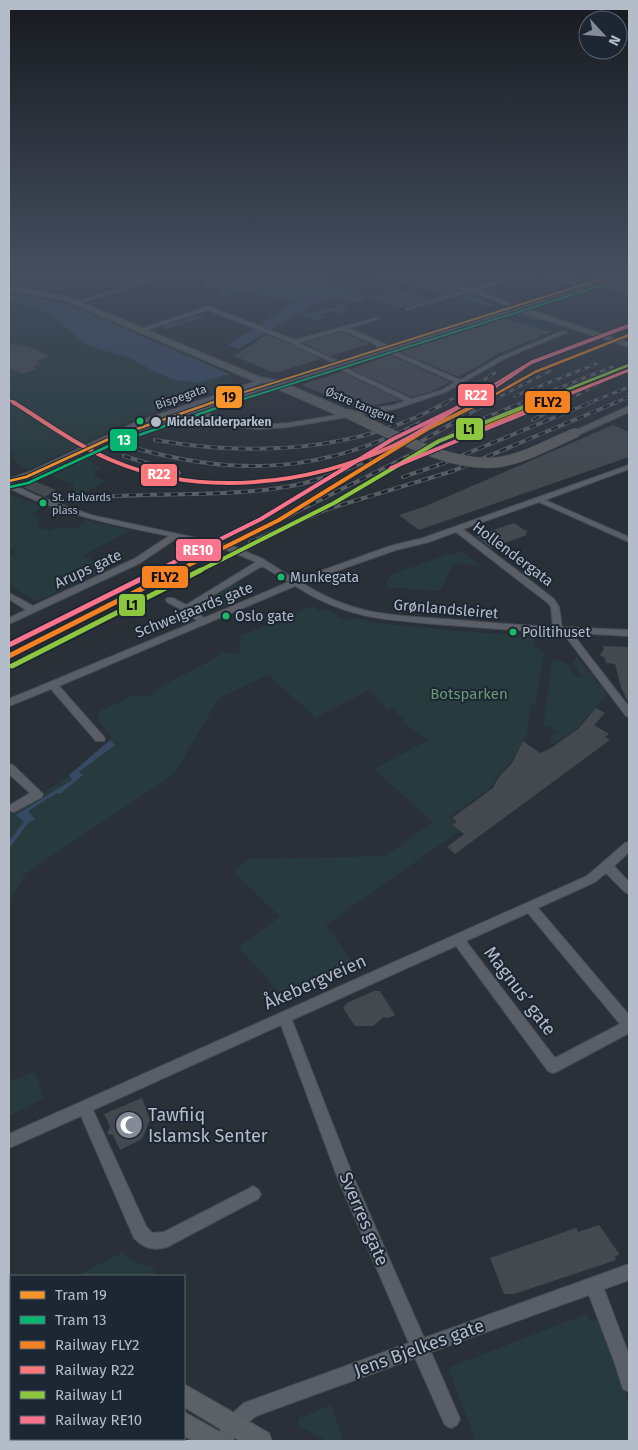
<svg xmlns="http://www.w3.org/2000/svg" width="638" height="1450" font-family="'Fira Sans',sans-serif">
<rect width="100%" height="100%" fill="#2a3038"/>
<path fill="#273a3e" d="M19,274H80L88,275C77,286 64,288 49,286L57,276H50L48,280H53L48,286L19,282Z
M9,294C84,302 154,341 223,370L234,380L220,390L132,420L28,470L17,463L12,455L15,453L9,449Z
M516,315L562,326L549,327L552,332L507,318Z
M253,385L260,388L202,408L197,404Z
M83,457L100,468L94,471L95,477L106,481L74,498L73,484L48,475Z
M9,494L43,507L31,514L41,519L37,527L52,531L55,528H78L85,520L132,530L83,555L109,568L37,601L9,585V556L16,552L9,548Z
M461,551L480,566L454,563L440,591L385,587L390,575L448,554L452,555Z
M234,581L258,592L202,614L192,608Z
M312,606L320,611L325,609L337,614V617L345,620L352,618L387,624L468,632L533,636L535,646L544,653L536,702L530,706L527,733L511,762L497,777L489,789L449,817L462,829L326,925L357,969L284,1002L270,981L238,947L280,917L233,871L250,859L385,856L433,822L374,769L428,740L403,722L406,720L395,713L397,712L392,708L388,710L369,690L316,718L268,675L219,698L174,774L25,874L9,903V815L106,752L111,736L97,720L100,718L96,713L132,696H150C171,675 200,672 221,652L238,655L240,651V636Z
M577,657L607,694L577,728L548,747L545,745H551V737L557,732L549,726L543,727L552,659L564,662L577,677L582,676L572,662Z
M35,1072L44,1099L9,1116V1081Z
M123,1252L132,1262L152,1267L156,1276H77Z
M586,1314L590,1322L601,1318L629,1402V1441H476L448,1368Z
M331,1405L343,1441H327L297,1425L299,1419Z"/>
<path fill="#384963" d="M198,274H314L366,299C354,304 349,300 336,299C321,298 312,306 300,312C315,315 320,309 327,307L333,308L343,304L349,306L343,308L347,310L338,314L332,311L321,314L326,317L318,320L303,317L305,315L300,313L238,349L228,345L296,302L243,292L221,298L215,287L206,288Z
M372,274H400L450,287L479,297V299L543,319L536,321Z
M9,294L44,299L74,307L229,374L198,383L176,380L157,373L130,358L86,345L62,324L43,311L29,305L9,301Z
M110,740L115,745L79,772L83,775L60,794L57,793L28,811L35,819L28,823L9,849V841L24,822L16,815L72,780L69,775Z"/>
<path fill="#2a3038" d="M460,290L470,294L460,298L488,306L497,304L522,313L516,315L536,321L542,320L533,316L536,315L545,320L534,323L459,298L454,299L442,295Z"/>
<path fill="#444950" d="M435,274H497L498,276L466,285L434,276Z
M623,279L629,281V295L601,286Z
M407,292L427,300L399,308L368,297Z
M200,315L206,316L167,329L163,326Z
M504,319L551,332L498,354L459,377L400,352Z
M342,332L369,344L330,356L304,343Z
M266,335L292,344L321,359L275,373L234,356Z
M14,344L24,345L50,356L36,361L41,363L32,367L37,369L23,374L9,368V346Z
M390,355L450,382L433,391L412,397L351,369Z
M341,372L401,400L360,408L301,385Z
M613,425L629,432V457L419,530L399,515L426,506Z
M34,481L49,487L56,490L45,497L23,487Z
M514,523L528,532L525,533L527,535L491,548L476,536Z
M603,646L629,647V704L621,687L615,664L606,663L605,658L600,655L604,649Z
M596,708L605,713L594,725L609,734L605,737L610,740L455,854L447,847L464,834L452,825L457,822L452,818L493,788L498,778L512,763L523,741L540,753L551,748L578,729Z
M374,991H380L395,1015L388,1018L384,1017L373,1026H355L343,1008L347,1003Z
M142,1098L150,1120L142,1139L120,1150L113,1135L107,1134L110,1127L104,1114Z
M599,1225L620,1255L615,1256L616,1260L514,1294H504L490,1258L576,1228L578,1232Z"/>
<g fill="none" stroke-linecap="round" stroke-linejoin="round">
<path stroke="#3f454e" stroke-width="8" stroke-dasharray="8 4" stroke-linecap="butt" d="M9,282L109,283L210,274"/>
<g stroke="#484c53" stroke-width="2">
<path id="minor" d="M112,274H119L140,281L155,276L156,274H160L159,278L77,304V302L136,283Z
M413,274H421L475,290L406,310V308L467,290Z
M545,274H552L577,283L573,284Z
M208,306L295,340L379,317V319L348,328L387,345V348L460,380L500,357L562,331L567,332L504,359L446,392L395,409L288,427L258,429L222,425L198,412L129,434H125L124,432L35,476L10,483L37,496L91,515L233,546L263,559L296,580L390,546L423,538L629,465V469L545,500L629,537V542L539,502L463,529L554,599L559,607L562,627L629,630V636L572,633L629,707V717L626,716L563,633C525,631 486,628 448,625C388,620 348,620 295,586L59,686L104,737L105,739L104,741H96L51,689L9,706V699L197,621L188,613L167,602L166,600L167,598H173L186,605L256,562L227,550L177,538L140,563L9,624V618L26,610L9,599V593L33,606L134,559L169,536C114,525 60,514 9,488V479L29,472L136,422L263,379L266,381L265,382L195,406L199,408L279,382L284,388L345,413L394,405L406,401L331,365L330,364L332,362L294,345L293,343L208,310L143,331L138,330ZM342,330L377,345V347L383,350L455,382L442,390L412,399L341,366L340,362L298,343ZM277,386L280,390L337,415L288,423L258,425L225,422L204,410ZM189,408L193,410L127,431L140,424ZM456,532L548,603L551,607L553,627C517,625 481,622 445,619C388,615 353,615 302,583L396,550L429,542ZM262,566L289,582L204,618L192,608Z
M9,764L13,765L43,794L42,797L14,812L10,811L9,808L10,805L30,793L9,774Z
M629,842V852L614,866L629,882V894L625,892L606,873L595,882L538,908L629,1015V1033L558,1071L553,1073L548,1071L456,946L292,1020L353,1176L424,1338L629,1264V1280L604,1289L629,1355V1392L623,1389L614,1361L589,1295L431,1352L460,1419L457,1425L451,1428L445,1425L415,1358L256,1416L238,1431L233,1441H215L226,1419L244,1403L409,1343L338,1179L281,1025L93,1110L146,1226L152,1233L164,1232L248,1189L253,1186L258,1189L261,1194L258,1199L167,1247C154,1251 143,1248 134,1238L81,1116L9,1148V1134L587,876L625,843ZM528,913L620,1024L555,1058L466,941Z"/>
</g>
<g stroke="#484c55" stroke-width="2">
<path id="major" d="M519,274H529L478,290L510,303V305H506L469,290Z
M9,1278L11,1279V1300L9,1299Z
M9,1306H11V1327H9Z
M184,1384L269,1433L272,1441H240L184,1407Z
M184,1412L222,1433L225,1441H193L184,1436Z"/>
</g>
<g stroke="#474c53" stroke-width="2">
<path id="highway" d="M9,274L22,276L19,278L9,277Z
M619,274H629L525,308L629,343V347L517,311L287,384L352,412L353,414L349,417L276,386L254,381L64,300L9,290V286L68,297L260,377L279,381Z
M629,406V412L578,435L570,433Z"/>
</g>
<use href="#minor" fill="#5a5e66" fill-rule="evenodd"/>
<use href="#major" fill="#5c6168" fill-rule="evenodd"/>
<use href="#highway" fill="#5a5d60" fill-rule="evenodd"/>
<g stroke="#595d64" stroke-width="3">
<path id="rail-far1" d="M515,396L596,364
M445,403L495,373
M487,403L550,371
M521,403L612,367
M563,403L607,379
M589,403L629,387
M614,403L629,397"/>
</g>
<g stroke="#595d64" stroke-width="4">
<path id="rail" d="M533,420L565,402
M155,440C253,457 358,452 447,402
M415,445L489,402
M138,449C240,477 324,472 419,423
M124,456L179,473
M439,465L592,402
M403,477L444,463
M87,498C158,491 232,499 301,484C325,478 347,469 370,460
M272,524L482,419L524,402
M250,542L328,509L453,471L617,402"/>
</g>
<use href="#rail-far1" stroke="#1d2633" stroke-width="2" stroke-dasharray="5" stroke-linecap="butt"/>
<use href="#rail" stroke="#1d2633" stroke-width="2.5" stroke-dasharray="7" stroke-linecap="butt"/>
<g stroke="#474c53" stroke-width="11" stroke-linecap="butt">
<path id="highway-bridge" d="M349,414C392,434 452,469 500,462C526,458 551,443 575,433"/>
</g>
<use href="#highway-bridge" stroke="#5a5d60" stroke-width="10"/>
<g stroke="#1d2633" stroke-width="4.5">
<path id="rail-1-far2" d="M480,403L535,372L629,335
M545,403L629,370"/>
</g>
<g stroke="#1d2633" stroke-width="6">
<path id="rail-1-far1" d="M466,435L548,402
M177,571L279,520L427,429L482,402"/>
</g>
<g stroke="#1d2633" stroke-width="9">
<path id="rail-1" d="M9,656L179,570"/>
</g>
<g stroke="#1d2633" stroke-width="4.5">
<path id="rail-2-far1" d="M9,400L15,403
M464,403L531,362L629,325"/>
</g>
<g stroke="#1d2633" stroke-width="6">
<path id="rail-2" d="M13,402C45,422 76,445 111,460C200,498 308,486 395,445C420,433 443,417 466,402"/>
</g>
<g stroke="#1d2633" stroke-width="4.5">
<path id="rail-3-far2" d="M533,403L629,365"/>
</g>
<g stroke="#1d2633" stroke-width="6">
<path id="rail-3-far1" d="M199,571L334,503L439,441L536,402"/>
</g>
<g stroke="#1d2633" stroke-width="9">
<path id="rail-3" d="M12,666L201,570"/>
</g>
<g stroke="#1d2633" stroke-width="4.5">
<path id="rail-4-far2" d="M467,403L484,395L531,363L627,327
M548,403L627,371"/>
</g>
<g stroke="#1d2633" stroke-width="6">
<path id="rail-4-far1" d="M391,468L551,402
M156,571L261,519L393,439L469,402"/>
</g>
<g stroke="#1d2633" stroke-width="9">
<path id="rail-4" d="M9,645L159,570"/>
</g>
<use href="#rail-1-far2" stroke="#f58220" stroke-width="2.5"/>
<use href="#rail-1-far1" stroke="#f58220" stroke-width="4"/>
<use href="#rail-1" stroke="#f58220" stroke-width="5"/>
<use href="#rail-2-far1" stroke="#fc767b" stroke-width="2.5"/>
<use href="#rail-2" stroke="#fc767b" stroke-width="4"/>
<use href="#rail-3-far2" stroke="#8dc63f" stroke-width="2.5"/>
<use href="#rail-3-far1" stroke="#8dc63f" stroke-width="4"/>
<use href="#rail-3" stroke="#8dc63f" stroke-width="5"/>
<use href="#rail-4-far2" stroke="#fc738d" stroke-width="2.5"/>
<use href="#rail-4-far1" stroke="#fc738d" stroke-width="4"/>
<use href="#rail-4" stroke="#fc738d" stroke-width="5"/>
<g stroke="#1d2633" stroke-width="4">
<path id="tram-1-far1" d="M210,403L617,274"/>
</g>
<g stroke="#1d2633" stroke-width="5">
<path id="tram-1" d="M9,481L26,477L111,438L214,402"/>
</g>
<g stroke="#1d2633" stroke-width="4">
<path id="tram-2-far1" d="M231,403L619,280"/>
</g>
<g stroke="#1d2633" stroke-width="5">
<path id="tram-2" d="M10,487L28,483L113,444L234,402"/>
</g>
<use href="#tram-1-far1" stroke="#f7942a" stroke-width="2"/>
<use href="#tram-1" stroke="#f7942a" stroke-width="2.5"/>
<use href="#tram-2-far1" stroke="#06b670" stroke-width="2"/>
<use href="#tram-2" stroke="#06b670" stroke-width="2.5"/>
</g>
<linearGradient id="sky" x2="0" y2="1"><stop stop-color="#171a1f"/><stop offset="0.57" stop-color="#444e5e"/><stop offset="1" stop-color="#444e5e" stop-opacity="0"/></linearGradient>
<rect width="638" height="477" fill="url(#sky)"/>
<defs>
<g id="mosque-disc" transform="scale(1.4375)"><circle r="9.5" fill="#848b96" stroke="#1d2633"/><path d="M3.5-4.9A6 6 0 1 0 3.5 4.9A5 5 0 1 1 3.5-4.9Z" fill="#fff"/></g>
</defs>
<g fill-rule="evenodd">
<use href="#mosque-disc" x="129" y="1125"/>
</g>
<g fill="#1ab867" stroke="#1d2633" stroke-width="2">
<circle cx="140" cy="421" r="4.5"/>
<circle cx="43" cy="503" r="4.5"/>
<circle cx="281" cy="577" r="4.5"/>
<circle cx="226" cy="616" r="4.5"/>
<circle cx="513" cy="632" r="4.5"/>
</g>
<circle fill="#b4bcc9" stroke="#1d2633" stroke-width="2" cx="156" cy="422" r="6"/>
<g text-anchor="middle" stroke-width="4" stroke-linejoin="round" paint-order="stroke">
<g font-size="11" fill="#b4bcc9" stroke="#1d2633" text-anchor="start">
<text x="52" y="501">St. Halvards<tspan x="52" dy="13">plass</tspan></text>
</g>
<g font-size="12" fill="#b4bcc9" stroke="#1d2633">
<text transform="translate(181 397) rotate(-19)" y="4">Bispegata</text>
<text transform="translate(360 405) rotate(23)" y="4">Østre tangent</text>
</g>
<g font-size="12" font-weight="bold" fill="#b4bcc9" stroke="#1d2633" text-anchor="start">
<text x="167" y="426">Middelalderparken</text>
</g>
<g font-size="14" fill="#b4bcc9" stroke="#1d2633" text-anchor="start">
<text x="290" y="582">Munkegata</text>
<text x="235" y="621">Oslo gate</text>
<text x="522" y="637">Politihuset</text>
</g>
<g font-size="15" fill="#b4bcc9" stroke="#1d2633">
<text transform="translate(513 554) rotate(37)" y="5">Hollendergata</text>
<text transform="translate(88 569) rotate(-25)" y="5">Arups gate</text>
<text transform="translate(446 609) rotate(5)" y="5">Grønlandsleiret</text>
<text transform="translate(194 610) rotate(-22)" y="5">Schweigaards gate</text>
</g>
<g font-size="15" fill="#6b9a76" stroke="#1d2633">
<text x="469" y="699">Botsparken</text>
</g>
<g font-size="18" fill="#b4bcc9" stroke="#1d2633">
<text transform="translate(315 982) rotate(-24)" y="6">Åkebergveien</text>
<text transform="translate(520 991) rotate(53)" y="6">Magnus’ gate</text>
<text transform="translate(364 1219) rotate(67)" y="6">Sverres gate</text>
<text transform="translate(419 1348) rotate(-20)" y="6">Jens Bjelkes gate</text>
</g>
<g font-size="18" fill="#b4bcc9" stroke="#1d2633" text-anchor="start">
<text x="148" y="1121">Tawfiiq<tspan x="148" dy="21">Islamsk Senter</tspan></text>
</g>
</g>
<g stroke="#1d2633" stroke-width="2">
<rect x="457" y="383" width="38" height="24" rx="5" fill="#fc767b"/>
<rect x="215" y="385" width="28" height="24" rx="5" fill="#f7942a"/>
<rect x="524" y="390" width="47" height="24" rx="5" fill="#f58220"/>
<rect x="455" y="417" width="29" height="24" rx="5" fill="#8dc63f"/>
<rect x="109" y="428" width="29" height="24" rx="5" fill="#06b670"/>
<rect x="140" y="463" width="38" height="24" rx="5" fill="#fc767b"/>
<rect x="175" y="538" width="47" height="24" rx="5" fill="#fc738d"/>
<rect x="141" y="565" width="48" height="24" rx="5" fill="#f58220"/>
<rect x="118" y="593" width="28" height="24" rx="5" fill="#8dc63f"/>
</g>
<g font-size="14" text-anchor="middle" font-weight="bold" fill="#fff">
<text x="476" y="400">R22</text>
<text x="124" y="445">13</text>
<text x="159" y="479">R22</text>
<text x="198" y="555">RE10</text>
</g>
<g font-size="14" text-anchor="middle" font-weight="bold" fill="#111">
<text x="229" y="402">19</text>
<text x="548" y="407">FLY2</text>
<text x="469" y="434">L1</text>
<text x="165" y="582">FLY2</text>
<text x="132" y="610">L1</text>
</g>
<rect width="638" height="1450" fill="none" stroke="#b4bcc9" stroke-width="20"/>
<rect x="10" y="1275" width="175" height="165" fill="#1d2633" stroke="#59626f"/>
<rect x="20" y="1291" width="25" height="8" fill="#f7942a" stroke="#59626f"/>
<text x="55" y="1300" font-size="15" fill="#b4bcc9">Tram 19</text>
<rect x="20" y="1316" width="25" height="8" fill="#06b670" stroke="#59626f"/>
<text x="55" y="1325" font-size="15" fill="#b4bcc9">Tram 13</text>
<rect x="20" y="1341" width="25" height="8" fill="#f58220" stroke="#59626f"/>
<text x="55" y="1350" font-size="15" fill="#b4bcc9">Railway FLY2</text>
<rect x="20" y="1366" width="25" height="8" fill="#fc767b" stroke="#59626f"/>
<text x="55" y="1375" font-size="15" fill="#b4bcc9">Railway R22</text>
<rect x="20" y="1391" width="25" height="8" fill="#8dc63f" stroke="#59626f"/>
<text x="55" y="1400" font-size="15" fill="#b4bcc9">Railway L1</text>
<rect x="20" y="1416" width="25" height="8" fill="#fc738d" stroke="#59626f"/>
<text x="55" y="1425" font-size="15" fill="#b4bcc9">Railway RE10</text>
<g transform="translate(603 35) rotate(116)"><circle r="24" fill="#1d2633" stroke="#59626f"/>
<path d="M0-4L9 19L0 12L-9 19Z" fill="#848b96"/>
<text y="-8" font-size="14" font-weight="bold" text-anchor="middle" fill="#b4bcc9">N</text>
</g>
</svg>
